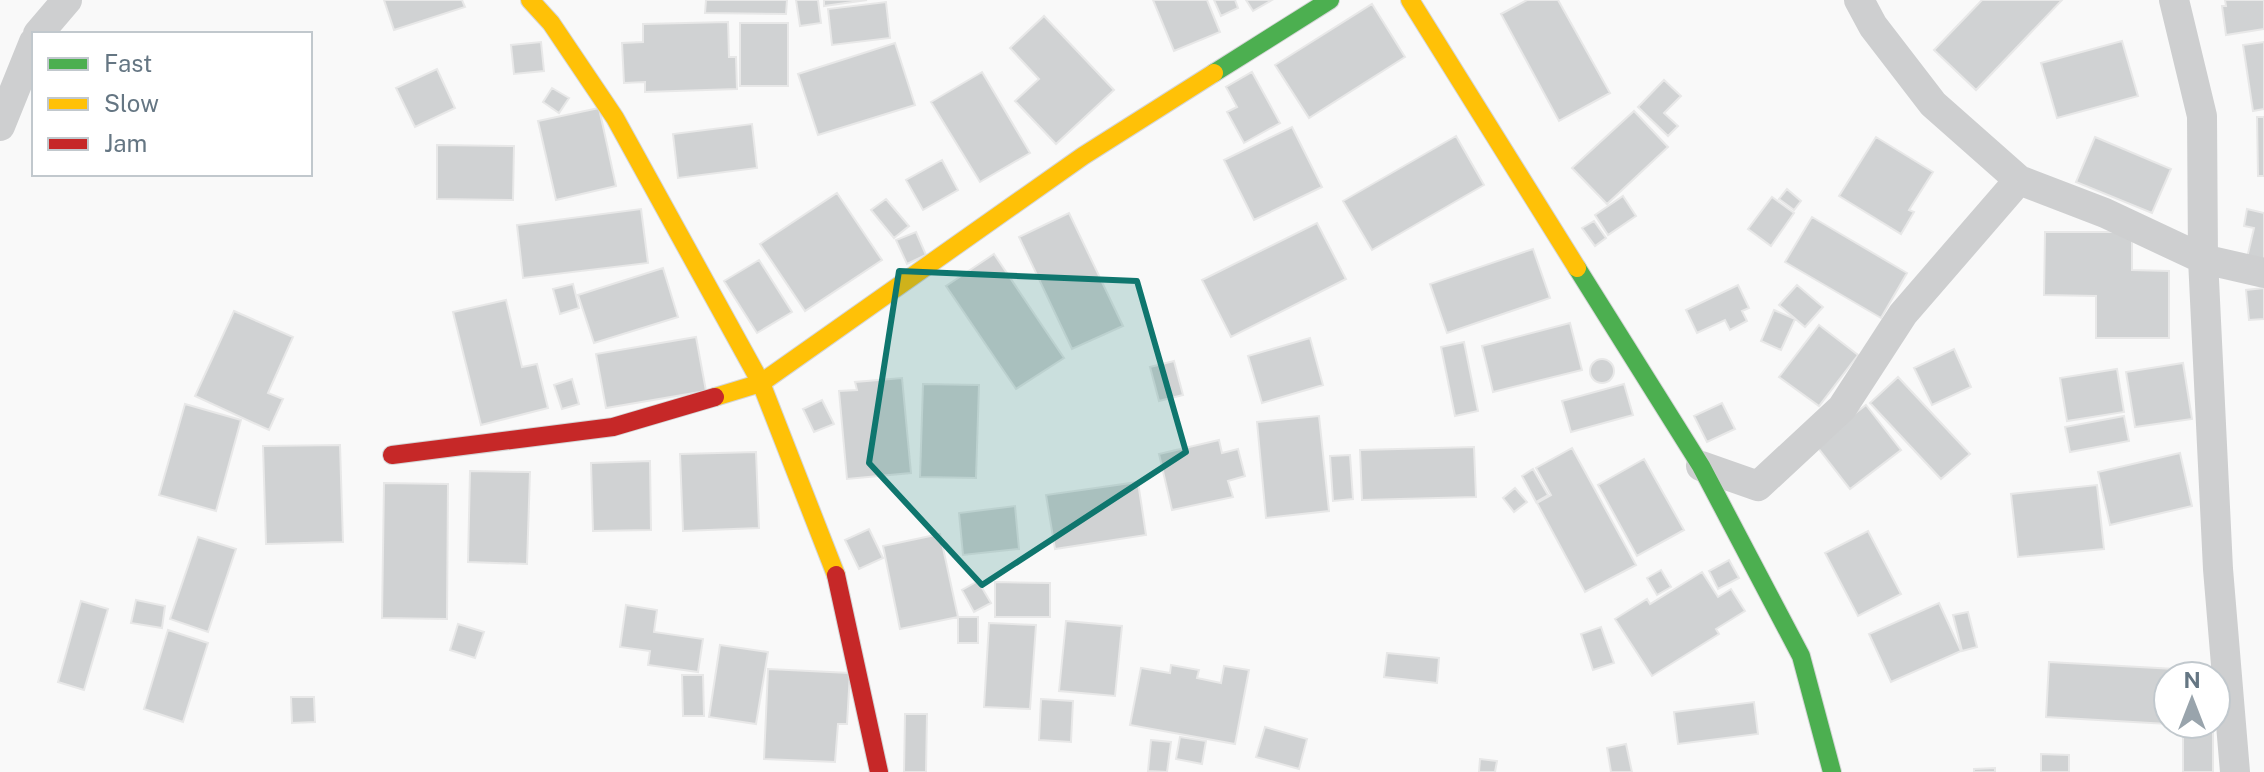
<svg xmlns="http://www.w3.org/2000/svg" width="2264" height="772" font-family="'Public Sans',sans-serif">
<rect width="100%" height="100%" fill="#f9f9f9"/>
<path fill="#d0d2d3" stroke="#e8e8e8" stroke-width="2" d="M384,0H462L465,7L394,30Z
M706,0H787L786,14L705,13Z
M796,0H818L821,23L800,26Z
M824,0H867L824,6Z
M1153,0H1207L1220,32L1174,51Z
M1214,0H1235L1238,8L1221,16Z
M1246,0H1272L1253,11Z
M1527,0H1558L1610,93L1559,121L1501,14Z
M1982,0H2062L1976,90L1934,50Z
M2225,0H2264V29L2226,35L2222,6H2226Z
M886,2L890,38L832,45L828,9Z
M1372,4L1405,57L1309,118L1275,65Z
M1044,16L1114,90L1056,144L1015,101L1039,79L1010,48Z
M728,22L729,57H736L737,89L645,92V82L624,83L622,43L643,42V24Z
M740,23H788V86H740Z
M2122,41L2138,96L2057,118L2041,63Z
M541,42L544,71L514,74L511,45Z
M2264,42V109L2253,111L2243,45Z
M895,43L915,105L818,135L798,74Z
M437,69L455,108L415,127L396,88Z
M982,72L1030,153L980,182L931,102Z
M1252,72L1280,123L1244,143L1227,112L1237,107L1226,87Z
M1664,80L1681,96L1664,113L1678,126L1668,136L1638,107Z
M552,88L569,98L559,113L543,102Z
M599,108L616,186L556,200L538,121Z
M1634,111L1668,147L1607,204L1572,168Z
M2257,117H2264V176H2258Z
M752,124L757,168L678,178L673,134Z
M1292,127L1322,187L1254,220L1224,160Z
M1456,136L1484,185L1372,250L1343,201Z
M1876,137L1933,172L1909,210L1914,212L1901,234L1839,196Z
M2095,137L2171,169L2152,213L2076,182Z
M437,145L514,146L513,200L437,199Z
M942,160L958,190L923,210L906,180Z
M1787,189L1801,201L1794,210L1779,199Z
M837,193L882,260L805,311L760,244Z
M1623,196L1636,216L1608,235L1595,215Z
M1772,197L1794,213L1771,246L1748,229Z
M886,199L909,226L894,238L871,210Z
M641,209L648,263L523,278L517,225Z
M2247,209L2264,213V265L2246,262L2254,228L2244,226Z
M1069,213L1123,326L1072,349L1019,237Z
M1812,217L1907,273L1881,318L1785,262Z
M1594,221L1606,238L1595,246L1582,228Z
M1317,223L1346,279L1231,337L1202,280Z
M916,232L926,255L907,264L896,240Z
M2045,232H2132V270L2169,271V338H2096V296L2044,295Z
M1533,249L1550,298L1447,333L1430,284Z
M994,254L1064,358L1016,389L946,286Z
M759,260L792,312L757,333L724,281Z
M663,268L678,317L594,343L578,295Z
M573,284L579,308L560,314L553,289Z
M1738,285L1749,308L1742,311L1747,321L1730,330L1725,320L1697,333L1686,310Z
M1797,285L1823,307L1805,327L1779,305Z
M2264,288V319L2249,320L2246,290Z
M506,300L522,367L537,364L548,408L481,425L453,312Z
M1774,310L1795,319L1781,350L1761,341Z
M234,311L293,337L268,393L283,399L269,430L195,396Z
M1570,323L1582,370L1493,392L1482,346Z
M1819,325L1858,355L1819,406L1779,377Z
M696,337L706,391L606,408L596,354Z
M1310,338L1323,385L1262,403L1248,356Z
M1464,342L1478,411L1455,416L1441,347Z
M1954,349L1971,387L1932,405L1914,368Z
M1590 371a12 12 0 1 1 24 0a12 12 0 1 1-24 0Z
M1174,361L1183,395L1159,401L1150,367Z
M2183,363L2192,419L2135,427L2126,372Z
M2117,369L2124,412L2067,421L2060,378Z
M1898,377L1970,454L1941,479L1870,403Z
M902,378L911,473L847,479L839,391L857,390L855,382Z
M572,379L579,404L562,409L554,385Z
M923,384L979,385L976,478L920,477Z
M1624,384L1633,415L1571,432L1562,401Z
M822,400L834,424L814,432L803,409Z
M1722,403L1735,429L1707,442L1694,416Z
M185,404L241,420L216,511L159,495Z
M1866,405L1901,450L1850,489L1815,444Z
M1319,416L1329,511L1266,518L1257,422Z
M2124,416L2129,441L2070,452L2065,427Z
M1219,440L1222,453L1238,449L1245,476L1228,481L1233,497L1172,510L1159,454Z
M340,445L343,542L266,544L263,446Z
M1474,447L1476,497L1362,500L1360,450Z
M1572,448L1636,565L1585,592L1537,503L1551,495L1536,468Z
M756,452L759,528L683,531L680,454Z
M2180,453L2192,506L2110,525L2098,472Z
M1350,455L1353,499L1333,501L1330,456Z
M1644,459L1684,530L1637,556L1598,485Z
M650,461L651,530L593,531L591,463Z
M1533,469L1548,495L1536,502L1522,476Z
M470,471L530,472L527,564L468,562Z
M1138,482L1146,535L1055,549L1046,495Z
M384,483L448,484L447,619L382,618Z
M2097,485L2104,549L2018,557L2011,494Z
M1515,488L1527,502L1514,512L1503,498Z
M1015,506L1019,549L963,555L959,513Z
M869,529L883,558L859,569L845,540Z
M1868,531L1901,594L1858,616L1825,553Z
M940,534L958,617L900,629L883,546Z
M198,537L236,549L208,632L170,619Z
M1729,560L1739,578L1718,589L1709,571Z
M1661,570L1671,587L1657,595L1647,578Z
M1702,572L1718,597L1731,589L1745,611L1716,629L1719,634L1652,676L1615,619L1647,599L1650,604Z
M978,581L991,603L974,612L962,590Z
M995,582L1050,583V617H995Z
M136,600L165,606L162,628L131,623Z
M81,601L108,609L84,690L58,682Z
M1939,603L1961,651L1891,682L1869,634Z
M626,605L657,610L654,632L703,639L698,672L648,665L650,651L620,647Z
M1968,612L1977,647L1962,651L1953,615Z
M958,617H978V643H958Z
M1066,621L1122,626L1115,696L1059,691Z
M989,623L1036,625L1030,709L984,707Z
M458,624L484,632L475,658L450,650Z
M1601,627L1614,663L1593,670L1581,634Z
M168,630L208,643L183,722L144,709Z
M720,645L768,652L756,724L709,717Z
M1387,653L1439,658L1437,683L1384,677Z
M2049,662L2193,670L2192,676H2168V724L2046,717Z
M1171,665L1199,670L1197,678L1221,683L1224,666L1249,670L1235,744L1130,725L1141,668L1170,673Z
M768,669L850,673L847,724H838L835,762L764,759Z
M682,675H703L704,716H683Z
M291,697H314L315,722L292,723Z
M1041,699L1073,701L1071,742L1039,740Z
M1754,702L1758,734L1678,744L1674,712Z
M905,714H927L926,772H904Z
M1265,727L1307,739L1299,769L1256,757Z
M2183,730H2213V772H2183Z
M1180,737L1206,741L1202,764L1176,759Z
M1151,740L1171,742L1167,772L1148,771Z
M1626,744L1632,772H1611L1607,748Z
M2041,754L2069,755V772H2041Z
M1480,759L1497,761L1495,772H1479Z
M1995,768V772H1974V769Z"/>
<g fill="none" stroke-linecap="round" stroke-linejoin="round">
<g stroke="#d5d6d7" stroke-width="20">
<path id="fast" d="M1214,73L1330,0
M1577,268L1701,466L1801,656L1832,772"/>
</g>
<g stroke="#d5d6d7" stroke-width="20">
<path id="slow" d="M530,0L551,23L615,118L761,383L836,575
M1410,0L1577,268
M715,397L761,383L1083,156L1214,73"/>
</g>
<g stroke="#d5d6d7" stroke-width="20">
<path id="jam" d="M392,455L613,427L715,397
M836,575L879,772"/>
</g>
<path stroke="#cecfd0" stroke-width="30" d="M1859,0L1873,26L1933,104L2019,180L2105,213L2203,259L2264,273
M2174,0L2202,116L2203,259L2218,569L2235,772
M38,34L67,0
M0,126L34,42
M1701,466L1758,486L1842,408L1903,314L2019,180"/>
<use href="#fast" stroke="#4caf50" stroke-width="18"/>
<use href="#slow" stroke="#ffc107" stroke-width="18"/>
<use href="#jam" stroke="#c62828" stroke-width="18"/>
</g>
<path fill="#0f766e" fill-opacity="0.2" stroke="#0f766e" stroke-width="6" stroke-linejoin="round" d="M899,271L1137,281L1186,452L982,585L869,463Z"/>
<rect x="32" y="32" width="280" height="144" fill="#ffffff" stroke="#c1c8cd" stroke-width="2"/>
<rect x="48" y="58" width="40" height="12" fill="#4caf50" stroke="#c1c8cd" stroke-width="2"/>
<text x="104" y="72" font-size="24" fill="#657683">Fast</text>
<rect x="48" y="98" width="40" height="12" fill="#ffc107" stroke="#c1c8cd" stroke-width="2"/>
<text x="104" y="112" font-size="24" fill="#657683">Slow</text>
<rect x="48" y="138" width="40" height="12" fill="#c62828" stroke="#c1c8cd" stroke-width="2"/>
<text x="104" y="152" font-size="24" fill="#657683">Jam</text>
<g transform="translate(2192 700)"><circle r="38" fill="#ffffff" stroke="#c1c8cd" stroke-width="2"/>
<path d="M0-6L14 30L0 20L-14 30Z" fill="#99a4ac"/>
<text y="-12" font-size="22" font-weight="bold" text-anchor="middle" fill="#657683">N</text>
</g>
</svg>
